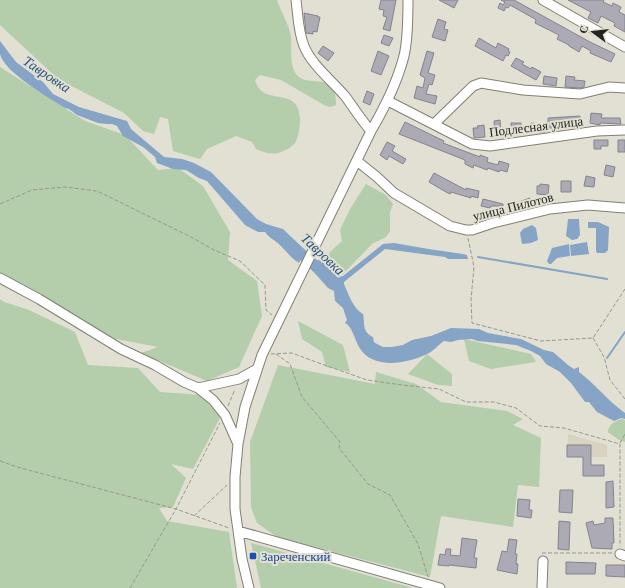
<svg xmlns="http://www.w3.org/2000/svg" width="625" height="588" font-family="'Times New Roman',serif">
<rect width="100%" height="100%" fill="#e2e0d3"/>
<path fill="#d7d3c0" d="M568,434L607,445V457H567Z"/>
<path fill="#b4cdab" d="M0,0H277C280,10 291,28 291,38C292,49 289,64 296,74C308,90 337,68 336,105L330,107L324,105L281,80L260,75L255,80C263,111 307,79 299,131C297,142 294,147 283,151C273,156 266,153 256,149L252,142L236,136L207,149L200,159L173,151L168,119L160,117L154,134L143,131L124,113L58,79L0,25Z
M0,67L85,121L125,135L158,170L178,168L203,186L230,232L228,260L257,281L262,316L239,367L207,381L141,353L158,347L111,338L0,274Z
M366,184L386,195L393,204L390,212V231L386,237L372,244L343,274L339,275L327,259L330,252L342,241L340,230L350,209Z
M0,299L4,302L29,310L75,332L88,365L138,368L160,392L202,395L220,418L193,469L171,464L186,478L173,507L159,508L167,521L229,532L237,588H0Z
M298,321L343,345L350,372L326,367L322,352L302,339Z
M464,339L531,354L536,362L491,369L469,361Z
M427,354L452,374V386L438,385L408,374Z
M278,365L375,384L376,372L416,384L441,402L507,411L523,419L513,425L541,438L539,487L518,485L513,527L441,516L430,577L277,537L257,523L251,507L250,442Z
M622,419L625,420V442L619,440L608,432C608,425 616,420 622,419Z
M251,543L413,588H261Z"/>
<path fill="#86a4c5" d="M0,41L16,62L43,82L53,94L79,107L127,121L131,129L164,157L182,159L194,163L211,172L257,219L266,224L283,229L305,250L299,263C291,258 286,251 280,245C275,240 269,238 265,232H258L245,225L207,181L199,178L186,170L173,169L157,163L155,157L143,147L123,136L117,126L112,124H107L98,123L77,115L69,109L65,108C49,98 4,72 0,54C0,50 0,45 0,41Z
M568,219H579L580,235L577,239L572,240L566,236Z
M588,222H598L609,227L608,250L605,253H597L596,251V228H588Z
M532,225L536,228L538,240L531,243L522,244L520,233L523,229Z
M587,242L589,254L571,256L570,245Z
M394,243C417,247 440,251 463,254L467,255L468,259H448L445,257L385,249L344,282V284C349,295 352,307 363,314C365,323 362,332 373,337L374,342L377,344L383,347H392L403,345L412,340L431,336L451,328L479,329L488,333L521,339L544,350L553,352L568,365L574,369L579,367V372C595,384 608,401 625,413V419L621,418L614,421L597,412L589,402H585L571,383L560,372L546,364L540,356L531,351L516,345L478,341L472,339L458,340L451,342L444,341C438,345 434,351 427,354C407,364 372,370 359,347C355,340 352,326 345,323L347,320L343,308L335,301L334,291L328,288L312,270L317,260C332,261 329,268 338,277L343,276L383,244Z
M569,244L570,256L557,258L551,264H549L547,261L552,248Z"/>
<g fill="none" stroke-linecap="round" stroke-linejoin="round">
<path stroke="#86a4c5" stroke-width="2" d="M478,257L607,279
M607,358L625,332"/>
<path stroke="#86a4c5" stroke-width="11" d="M292,246L326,275"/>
</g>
<path fill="#abaab5" stroke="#85838f" d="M381,0H396L390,31L383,29L387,17L383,16L384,10L379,9Z
M439,0H458L454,8Z
M501,0H514L590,42L615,54L611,62L590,53L591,51L582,46L579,52L569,46V45L557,39L559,35L535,23L536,20L535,19L510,5L508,8L506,7L504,11L498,8L500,3L503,5L505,2Z
M568,0H604L603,2L612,6L613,3L621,7L619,12L625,15V32L614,26L615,23L601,16L598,23L588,18L591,12Z
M304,13L318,16V17H320L317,32L313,31V34L306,33Z
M438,19L446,22L444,29L448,30L445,41L432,37Z
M384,35L393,38L389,46L381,43Z
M479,38L496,48L498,43L509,49L508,51L510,52L508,56L506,55L503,61L475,46Z
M323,46L334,53L328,61L318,53Z
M378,51L389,56L381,75L371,71Z
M427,51L434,53L428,73L435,75L432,85L429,84L426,94L437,96L435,104L414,98L417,86L423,88L425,78L420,75Z
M516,58L524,62L522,64L531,69L532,67L541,72L536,80L511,66Z
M544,76L557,78L556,86L543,84Z
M566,76L575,77L574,80L585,81L584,87L580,88L565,87Z
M367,91L374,94L370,105L363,102Z
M591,113L602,114L601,118H620L621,124L600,123V125L590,123Z
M580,116V124L562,125V128H548V118Z
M500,120L501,135L495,136L494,121Z
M405,122L444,141L443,143L480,157V155L488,158L487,162L498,165L499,161L509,164L507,172L500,170L499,172L488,168L487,170L474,165L473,168L465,164V160L399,134Z
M511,123H521V132L512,133Z
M531,123L545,125V132H531Z
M484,125L485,137L474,138L473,128H478L477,126Z
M594,140H608V146H601V149H594Z
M618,140H625V152H618Z
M387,142L395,146L392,151L406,159L403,164L389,156L387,160L380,155Z
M606,165L615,167L613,177L604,175Z
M434,173L466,190V188L479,191L478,198L471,196V198L451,192L450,194L446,192L429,182Z
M586,176L595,178L594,187L584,186Z
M561,181H571V192H561Z
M540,184L549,185L548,195L537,194V186H540Z
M530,198L532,203L517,208L516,203Z
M483,199L503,204V206H491L490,208L481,206Z
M567,445H591V465H604V476H583V457H567Z
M613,481L614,507L606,508V482Z
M560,490H573L572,513L559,512Z
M518,499L530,500L529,510H532L531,518L517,516Z
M605,518H613L614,543H612V549L592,548L586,523L593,521L594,525L605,523Z
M559,521L570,522L569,550L558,549Z
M462,538L477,540L474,558H477L476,568L449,565V566L438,565L440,554L445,555L446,549H451L450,555L460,556Z
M509,539L517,540L515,554H517L516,564H518L517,574L497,570L502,551L507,552Z
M566,562L596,563L595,574H566Z
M606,565H625V577L606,576Z"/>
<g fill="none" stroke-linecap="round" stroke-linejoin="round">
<g stroke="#817f74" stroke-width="11">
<path id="minor" d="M296,0C298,15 298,31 304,46C311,64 332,81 345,96C354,108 361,120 371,131
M543,0L625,47
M388,101L472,144L490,146L597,131L625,130
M434,124L473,86L481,83L523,90L580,94L609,87L625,88
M357,161L377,177L394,193L450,226L466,230H472L493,223L550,209L588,205L625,208
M0,278L39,299L121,349L155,365L184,382L198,388L213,400L225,415L238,444
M198,388L239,379L257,369
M238,531L440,588
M620,554L625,556
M249,588L242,559L235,509V477L238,444L245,407L262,355L371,131C385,107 397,83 404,56C408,39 408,18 408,0
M542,588L543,561"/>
</g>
<path stroke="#98978d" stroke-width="1" stroke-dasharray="4 2" stroke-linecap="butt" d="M0,204L32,190L65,187L97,191L191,237L214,250L240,261L265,285L266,310L272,315
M468,238L474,267L471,300L472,323L541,341L593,338L625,289
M593,338L604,357L610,380L625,399
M271,354L292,353L316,362L367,380L402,385L439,389L466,402H494L516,408L540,426L564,428L620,444V546
M276,354L290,364L302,397L340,442L339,448L368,484L390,495L418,544L428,577
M228,406L235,389
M620,443L625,434
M0,461L17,467L176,509L229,528
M194,516L227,485
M542,553H613
M130,588L176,509L220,423"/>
<use href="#minor" stroke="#fff" stroke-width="9"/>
</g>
<rect fill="#1a4fb4" stroke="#e2e0d3" stroke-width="1.5" x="249" y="552" width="8" height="8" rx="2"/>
<g text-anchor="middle" stroke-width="4" stroke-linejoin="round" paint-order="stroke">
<g font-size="13" fill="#24241f" stroke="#e2e0d3">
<text transform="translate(536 126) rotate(-7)" y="5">Подлесная улица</text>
<text transform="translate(513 206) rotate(-14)" y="5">улица Пилотов</text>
</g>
<g font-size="13" fill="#164399" stroke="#e2e0d3" text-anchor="start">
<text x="261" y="561">Зареченский</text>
</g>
<g font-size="14" font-style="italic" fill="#26537f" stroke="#e2e0d3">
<text transform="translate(47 74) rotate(34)" y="5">Тавровка</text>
<text transform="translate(323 254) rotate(43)" y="5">Тавровка</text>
</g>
</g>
<g transform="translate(593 32) rotate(285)" stroke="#e2e0d3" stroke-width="3" paint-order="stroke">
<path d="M0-3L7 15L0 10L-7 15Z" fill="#24241f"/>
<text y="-6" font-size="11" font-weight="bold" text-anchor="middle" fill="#24241f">С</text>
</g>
</svg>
